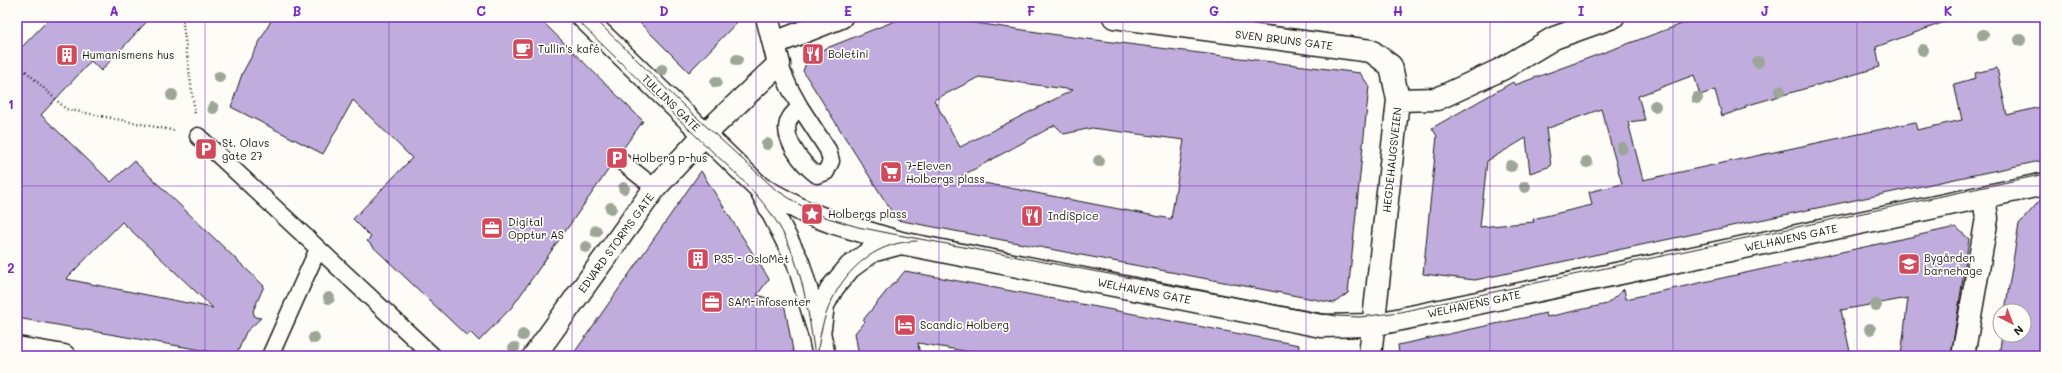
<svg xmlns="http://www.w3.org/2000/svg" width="2062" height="373" font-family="Mali,sans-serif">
<rect width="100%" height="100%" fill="#fdfcf7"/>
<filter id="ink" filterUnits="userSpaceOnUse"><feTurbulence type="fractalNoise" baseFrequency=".025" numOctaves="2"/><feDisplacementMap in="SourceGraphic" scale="8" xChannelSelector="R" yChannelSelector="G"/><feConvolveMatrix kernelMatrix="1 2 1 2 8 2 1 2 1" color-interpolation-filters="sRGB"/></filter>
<g filter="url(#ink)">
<path fill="#c0addd" stroke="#1c1c1c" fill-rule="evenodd" d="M51,17H151L101,71L91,61L41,115L111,182L134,161L264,286L253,311L255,317L261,318L246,332L236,356L17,318V52ZM122,222L152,250L213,308L66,279Z
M273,17H538L643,121L622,150L614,149L609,152L608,161L611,166L512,307L479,341L470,332L467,336L367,241L371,237L353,219L412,158L353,100L323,154L231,107L242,74Z
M634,17H742L689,72Z
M905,17H935L1064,36L1360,73L1369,86L1348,293L1334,303L897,220L803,71L809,55ZM979,77L1073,90L960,147L934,100ZM1055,125L1064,134L1092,128L1184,140L1171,219L958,178Z
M1701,17H1950V20L1876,47L1880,67L1745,106L1746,108L1722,116L1715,90L1700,95L1694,75L1638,96L1645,120L1628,122L1643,180L1915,122L1917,130L1962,120L1954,84L1976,78L1975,73L1997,68L2007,115L2045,106V160L1475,280L1423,274L1437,136L1432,128L1513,82L1515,85ZM1601,109L1622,184L1589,192L1592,205L1533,219L1534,222L1480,227L1487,161L1526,138L1530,173L1551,166L1546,129Z
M701,171L769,279L757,295L784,303L794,356H572Z
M2043,197H2045V356H1999L2002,335H2024V311H2005L2019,224Z
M1956,227L1969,239L1951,356H1901L1908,298L1841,310L1851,356H1399L1398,345L1546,313L1547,317L1607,304L1624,289L1626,299Z
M905,271L1299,345L1298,356H993L918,343L920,356H859L855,333L865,321L863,320L894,282L895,283Z"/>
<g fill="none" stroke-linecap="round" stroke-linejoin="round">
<g stroke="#1c1c1c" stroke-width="19">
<path id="service" d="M779,64L789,87L800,107
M800,107L828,150L831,161L826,172L817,175C803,165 779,136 790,118C792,114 797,110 800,107Z
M198,136L433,356
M617,158L655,188
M270,356L318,249"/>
</g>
<g stroke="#1c1c1c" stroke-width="25">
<path id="minor" d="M583,17L760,188L805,212L832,222L901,243L1321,326L1373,325L2045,184
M1114,17L1371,51L1391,66L1398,100L1370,356
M775,43L841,17
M1398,100L1437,99L1502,69L1554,38L1613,17
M760,188L798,262L819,332L824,356
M820,328L823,305L833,287L850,267L872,251L901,243
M534,356L655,188L704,135L779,64L767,17
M1963,356L1987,218L1984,198"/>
</g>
<g stroke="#1c1c1c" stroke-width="25">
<path id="secondary" d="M17,348L64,356"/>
</g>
<path stroke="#1c1c1c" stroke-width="2.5" stroke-dasharray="1 3" stroke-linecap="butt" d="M182,17L195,114
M17,63L66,109L176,131"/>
<use href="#service" stroke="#fdfcf7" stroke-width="16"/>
<use href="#minor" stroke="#fdfcf7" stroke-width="22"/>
<use href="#secondary" stroke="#fdfcf7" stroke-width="22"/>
<path stroke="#1c1c1c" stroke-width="1" d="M574,17C615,57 656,97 697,137C729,168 767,198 786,239C804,276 809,316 815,356
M593,17L684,106L775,189L800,205L825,217L858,227L893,234L1336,316L1360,317L1400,312L2045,174
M818,352C822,298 857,242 917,241"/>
</g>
<g fill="#9da697">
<circle cx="1983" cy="35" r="6"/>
<circle cx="2020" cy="40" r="6"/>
<circle cx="1923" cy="50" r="6"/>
<circle cx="737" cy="60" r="6"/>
<circle cx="1758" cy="62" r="6"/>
<circle cx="662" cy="70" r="6"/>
<circle cx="219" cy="77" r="6"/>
<circle cx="716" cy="82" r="6"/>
<circle cx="1780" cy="91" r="6"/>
<circle cx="172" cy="95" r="6"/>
<circle cx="1697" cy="98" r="6"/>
<circle cx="1655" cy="106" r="6"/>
<circle cx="213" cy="108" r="6"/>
<circle cx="767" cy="144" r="6"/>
<circle cx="1622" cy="148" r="6"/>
<circle cx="1099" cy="161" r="6"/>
<circle cx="1587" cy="162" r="6"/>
<circle cx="1511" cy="166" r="6"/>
<circle cx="1525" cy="187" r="6"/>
<circle cx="624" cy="188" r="6"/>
<circle cx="611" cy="208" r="6"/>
<circle cx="596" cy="231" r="6"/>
<circle cx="586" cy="247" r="6"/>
<circle cx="329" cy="298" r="6"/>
<circle cx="1876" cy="305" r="6"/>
<circle cx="1870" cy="329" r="6"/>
<circle cx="523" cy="335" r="6"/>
<circle cx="314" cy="338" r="6"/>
<circle cx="514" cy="348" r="6"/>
</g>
</g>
<path fill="none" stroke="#7b2cbf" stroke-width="1" stroke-opacity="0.55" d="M205,17V356M389,17V356M572,17V356M756,17V356M939,17V356M1123,17V356M1306,17V356M1490,17V356M1673,17V356M1857,17V356M17,186H2045"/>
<defs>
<g id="cafe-square" transform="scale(1.15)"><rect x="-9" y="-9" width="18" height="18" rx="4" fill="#d1495b" stroke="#fdfcf7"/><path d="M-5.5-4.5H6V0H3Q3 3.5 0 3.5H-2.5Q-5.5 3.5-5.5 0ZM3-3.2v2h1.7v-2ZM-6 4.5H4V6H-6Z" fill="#fff"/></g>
<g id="restaurant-square" transform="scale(1.15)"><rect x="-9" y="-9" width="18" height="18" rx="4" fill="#d1495b" stroke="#fdfcf7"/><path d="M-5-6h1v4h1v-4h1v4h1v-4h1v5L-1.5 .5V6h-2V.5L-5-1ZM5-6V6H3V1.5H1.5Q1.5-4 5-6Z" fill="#fff"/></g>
<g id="building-square" transform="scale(1.15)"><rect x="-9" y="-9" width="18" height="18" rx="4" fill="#d1495b" stroke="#fdfcf7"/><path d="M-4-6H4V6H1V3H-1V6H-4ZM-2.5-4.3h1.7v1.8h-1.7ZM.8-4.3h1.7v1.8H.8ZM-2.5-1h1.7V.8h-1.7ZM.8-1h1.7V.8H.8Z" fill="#fff"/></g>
<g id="parking-square" transform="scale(1.15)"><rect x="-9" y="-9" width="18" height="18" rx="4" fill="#d1495b" stroke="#fdfcf7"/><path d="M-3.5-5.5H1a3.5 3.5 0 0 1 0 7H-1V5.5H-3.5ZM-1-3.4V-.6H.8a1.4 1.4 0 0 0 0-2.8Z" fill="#fff"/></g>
<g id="supermarket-square" transform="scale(1.15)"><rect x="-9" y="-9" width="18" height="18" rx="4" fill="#d1495b" stroke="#fdfcf7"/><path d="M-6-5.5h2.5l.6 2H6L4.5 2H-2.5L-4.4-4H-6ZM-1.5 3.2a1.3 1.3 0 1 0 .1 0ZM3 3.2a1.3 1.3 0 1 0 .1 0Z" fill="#fff"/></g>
<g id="sight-square" transform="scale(1.15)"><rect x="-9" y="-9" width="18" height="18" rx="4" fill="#d1495b" stroke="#fdfcf7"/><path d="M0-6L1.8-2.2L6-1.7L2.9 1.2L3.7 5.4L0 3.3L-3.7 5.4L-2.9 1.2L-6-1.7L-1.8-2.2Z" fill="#fff"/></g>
<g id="office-square" transform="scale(1.15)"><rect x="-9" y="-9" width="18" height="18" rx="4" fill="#d1495b" stroke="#fdfcf7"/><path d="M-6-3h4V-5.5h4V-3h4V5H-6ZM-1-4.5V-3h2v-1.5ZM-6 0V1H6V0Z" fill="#fff"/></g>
<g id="school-square" transform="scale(1.15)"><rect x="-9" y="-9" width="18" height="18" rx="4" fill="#d1495b" stroke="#fdfcf7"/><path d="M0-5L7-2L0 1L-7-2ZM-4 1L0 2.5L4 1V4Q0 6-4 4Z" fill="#fff"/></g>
<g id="hotel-square" transform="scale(1.15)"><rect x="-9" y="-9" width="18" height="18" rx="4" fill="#d1495b" stroke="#fdfcf7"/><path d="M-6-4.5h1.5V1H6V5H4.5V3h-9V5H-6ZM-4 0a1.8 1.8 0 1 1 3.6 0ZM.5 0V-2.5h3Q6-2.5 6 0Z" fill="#fff"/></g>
</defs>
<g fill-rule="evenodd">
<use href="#cafe-square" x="523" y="49"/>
<use href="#restaurant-square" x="813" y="54"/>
<use href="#building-square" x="67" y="55"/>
<use href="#parking-square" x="206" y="149"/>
<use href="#parking-square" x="617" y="158"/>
<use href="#supermarket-square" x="891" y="172"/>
<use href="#sight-square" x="812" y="214"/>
<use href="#restaurant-square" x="1032" y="216"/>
<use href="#office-square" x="492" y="228"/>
<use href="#building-square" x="698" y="259"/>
<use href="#school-square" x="1909" y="264"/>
<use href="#office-square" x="712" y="302"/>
<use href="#hotel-square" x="905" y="325"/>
</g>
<g text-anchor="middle" stroke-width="3.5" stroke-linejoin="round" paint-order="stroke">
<g font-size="11" fill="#1c1c1c" stroke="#fdfcf7">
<text transform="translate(1284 40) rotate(7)" y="4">SVEN BRUNS GATE</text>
<text transform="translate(671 103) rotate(44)" y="4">TULLINS GATE</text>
<text transform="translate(1392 160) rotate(-84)" y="4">HEGDEHAUGSVEIEN</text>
<text transform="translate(1791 238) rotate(-12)" y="4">WELHAVENS GATE</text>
<text transform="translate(616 243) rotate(-54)" y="4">EDVARD STORMS GATE</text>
<text transform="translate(1144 291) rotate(11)" y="4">WELHAVENS GATE</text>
<text transform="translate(1474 304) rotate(-12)" y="4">WELHAVENS GATE</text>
</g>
<g font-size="11" fill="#1c1c1c" stroke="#fdfcf7" text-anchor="start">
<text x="538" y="53">Tullin's kafé</text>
<text x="828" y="58">Boletini</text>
<text x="82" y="59">Humanismens hus</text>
<text x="222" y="147">St. Olavs<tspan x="222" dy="13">gate 27</tspan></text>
<text x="632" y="162">Holberg p-hus</text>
<text x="906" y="170">7-Eleven<tspan x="906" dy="13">Holbergs plass</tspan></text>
<text x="828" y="218">Holbergs plass</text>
<text x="1048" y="220">IndiSpice</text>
<text x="508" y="226">Digital<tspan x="508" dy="13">Opptur AS</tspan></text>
<text x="1924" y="262">Bygården<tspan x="1924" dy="13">barnehage</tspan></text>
<text x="714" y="263">P35 - OsloMet</text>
<text x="728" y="306">SAM-infosenter</text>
<text x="920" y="329">Scandic Holberg</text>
</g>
</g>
<rect width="2062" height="373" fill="none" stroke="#fdfcf7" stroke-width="44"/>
<g transform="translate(2012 323) rotate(138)"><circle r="19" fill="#fdfcf7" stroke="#a3a29f"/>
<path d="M0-3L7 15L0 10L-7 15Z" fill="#d1495b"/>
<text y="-6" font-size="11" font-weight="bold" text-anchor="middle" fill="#1c1c1c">N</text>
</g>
<rect x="22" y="22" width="2018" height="329" fill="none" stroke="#7b2cbf" stroke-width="1.5"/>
<g font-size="13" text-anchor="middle" font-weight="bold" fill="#7b2cbf">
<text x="114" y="16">A</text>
<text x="297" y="16">B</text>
<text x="481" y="16">C</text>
<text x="664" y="16">D</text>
<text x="848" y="16">E</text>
<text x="1031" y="16">F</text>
<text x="1214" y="16">G</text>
<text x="1398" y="16">H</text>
<text x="1581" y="16">I</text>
<text x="1765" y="16">J</text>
<text x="1948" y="16">K</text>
<text x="11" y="109">1</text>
<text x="11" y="273">2</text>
</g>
</svg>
